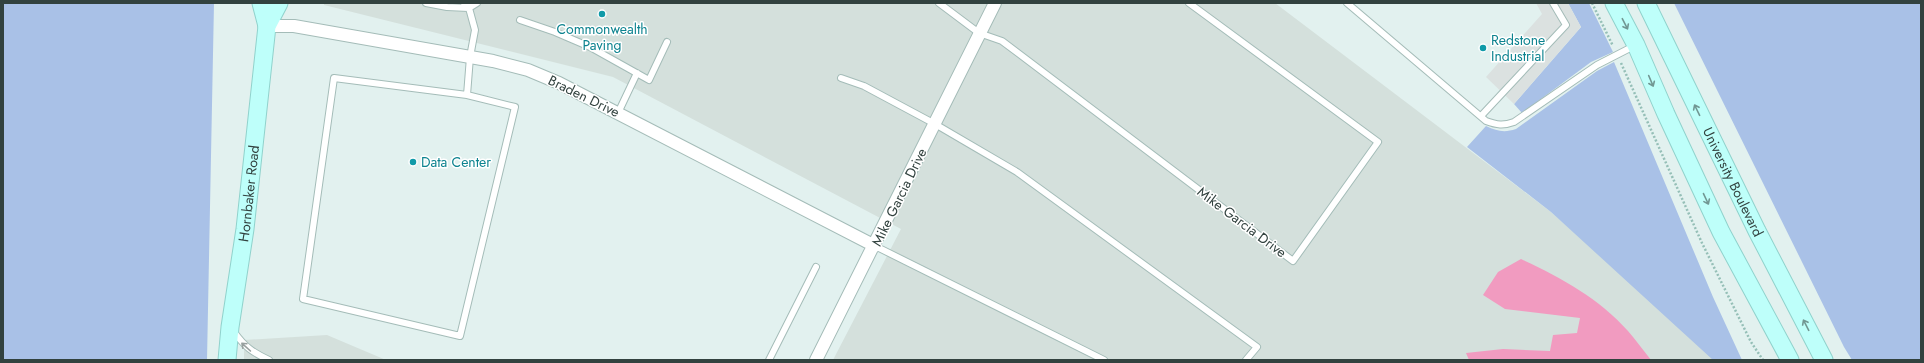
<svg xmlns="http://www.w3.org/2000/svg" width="1924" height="363" font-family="Jost,sans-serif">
<rect width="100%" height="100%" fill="#e2f1ef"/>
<path fill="#d4e0dc" d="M324,3H1275L1551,212L1718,360H833L901,229L613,77L324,5Z
M327,335L386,360H244V340Z"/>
<path fill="#a9c1e7" d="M3,3H214L207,360H3Z
M1568,3H1589L1613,52L1591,62L1522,113L1514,104L1581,27Z
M1674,3H1921V360H1852L1844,347Z
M1614,62L1713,297L1742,360H1713L1551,212L1467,147L1486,126C1497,131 1504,133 1516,129L1597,71Z"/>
<path fill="#dbe1e0" d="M1536,3H1568L1581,27L1514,104L1486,77L1542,14Z"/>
<path fill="#f19bc0" d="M1521,259C1560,277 1599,298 1628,331C1636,340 1643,350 1651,360H1469L1466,353L1503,349L1550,351L1553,335L1577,333L1580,318L1505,309L1483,295L1498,272Z"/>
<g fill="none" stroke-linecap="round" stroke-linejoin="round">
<g stroke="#a4bcb8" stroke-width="8">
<path id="lane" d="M426,3L447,7L469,8L477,3
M464,3L469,8L475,30L470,57L467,95L334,78L303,299L460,336L515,107L467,95
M939,3L979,33L1002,41L1293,261L1378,142L1189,3
M1347,3L1486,121C1497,125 1503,126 1514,122L1597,65L1636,45
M520,20L555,32L590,47L649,80L667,42
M841,78L864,86L935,124L1017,172L1257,347L1246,360
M618,113L637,73
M1481,116L1566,25L1553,3
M875,246L1104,360
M234,332C245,347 252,352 269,360
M769,360L816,267"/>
</g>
<g stroke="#a4bcb8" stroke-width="14">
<path id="street" d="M267,26H294L493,61L528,70L559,83L875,246
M816,360L995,3"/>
</g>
<g stroke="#90d2cc" stroke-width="19">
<g id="secondary">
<path d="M261,3L267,26"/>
<path d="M1614,3L1636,45L1666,114L1721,232L1790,360"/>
<path id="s1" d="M1646,3L1757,231L1824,360"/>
<path id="s2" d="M227,360L230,327L245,229L267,26L279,3"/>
</g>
</g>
<path stroke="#95bfb7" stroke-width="2.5" stroke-dasharray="2 2" stroke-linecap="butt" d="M1592,3L1613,46
M1621,63L1702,243L1751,342L1763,360"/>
<use href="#lane" stroke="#fff" stroke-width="6"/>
<use href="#street" stroke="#fff" stroke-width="12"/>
<use href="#secondary" stroke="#befffa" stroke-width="17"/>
</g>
<defs><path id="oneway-shaft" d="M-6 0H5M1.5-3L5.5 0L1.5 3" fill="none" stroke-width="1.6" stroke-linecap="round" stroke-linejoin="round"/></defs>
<g stroke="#719793">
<use href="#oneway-shaft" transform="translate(1625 24) rotate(63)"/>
<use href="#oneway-shaft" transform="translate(1651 81) rotate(67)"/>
<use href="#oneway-shaft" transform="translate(1697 110) rotate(-116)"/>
<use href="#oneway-shaft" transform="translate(1706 199) rotate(65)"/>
<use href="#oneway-shaft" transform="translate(1806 325) rotate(-117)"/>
</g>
<use stroke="#98a09f" href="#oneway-shaft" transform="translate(246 347) rotate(-138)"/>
<g fill="#0f9aa8" stroke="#fff" stroke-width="1.5">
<circle cx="602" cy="14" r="4"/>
<circle cx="1483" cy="48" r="4"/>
<circle cx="413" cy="162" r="4"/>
</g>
<g text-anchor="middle" stroke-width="3" stroke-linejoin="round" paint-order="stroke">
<g font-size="14" fill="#0d838f" stroke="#fff" text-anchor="start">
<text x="602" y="34" text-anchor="middle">Commonwealth<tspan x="602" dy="16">Paving</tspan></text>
<text x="1491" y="45">Redstone<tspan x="1491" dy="16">Industrial</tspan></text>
<text x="421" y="167">Data Center</text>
</g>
<g font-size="14" fill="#32423f" stroke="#fff">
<text transform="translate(584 96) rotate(26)" y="5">Braden Drive</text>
<text dy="5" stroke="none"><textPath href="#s1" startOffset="199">University Boulevard</textPath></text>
<text dy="5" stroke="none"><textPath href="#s2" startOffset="168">Hornbaker Road</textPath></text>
<text transform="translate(899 197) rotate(-64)" y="5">Mike Garcia Drive</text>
<text transform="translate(1242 222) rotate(37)" y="5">Mike Garcia Drive</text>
</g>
</g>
<rect width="1924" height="363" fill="none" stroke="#32423f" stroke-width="8"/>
</svg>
